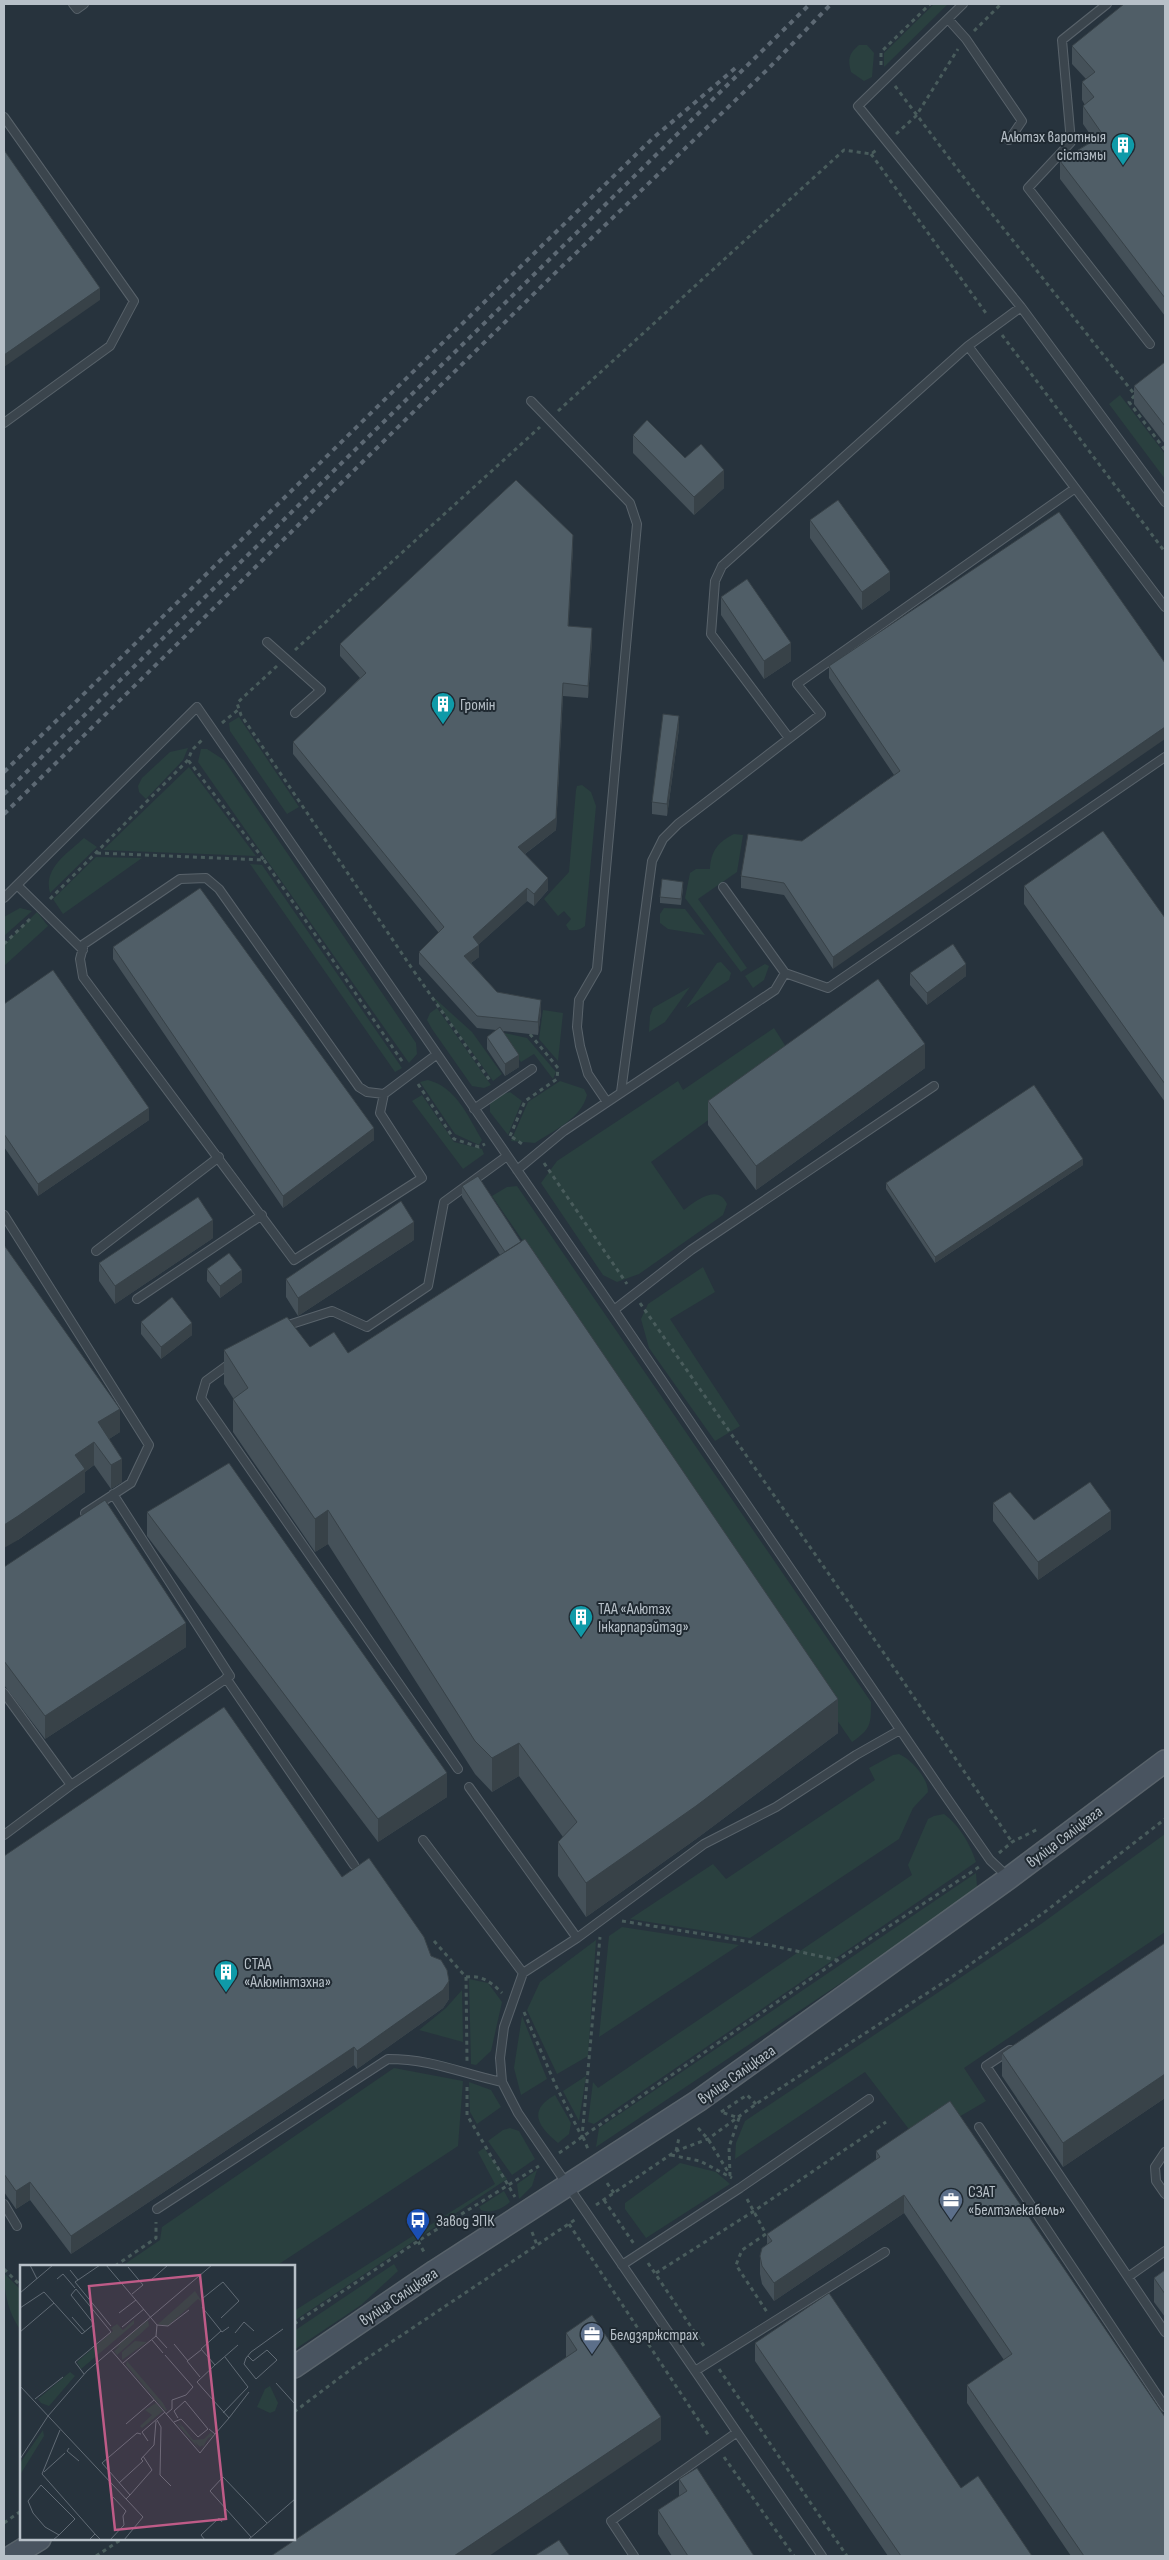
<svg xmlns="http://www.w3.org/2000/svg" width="1169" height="2560" font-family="'Sofia Sans Condensed',sans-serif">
<rect width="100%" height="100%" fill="#27333d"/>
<path fill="#2a403f" d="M934,4H948L884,67V53Z
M859,45H867L874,53L872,77L864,81L851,72C848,60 848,54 859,45Z
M1120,395L1165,454V479L1109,404Z
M239,717L299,807L287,814L230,731L229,723Z
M188,748L183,760L146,799L139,792L138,786L142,778L170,752Z
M201,749H207L224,760L416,1043L417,1054L409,1063L198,762Z
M189,767L256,856L103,850Z
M582,785L591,792L596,806L585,926C580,930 576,931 569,930L566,925L571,919L564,911L558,916L544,899L569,872L576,790L577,786Z
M734,834L743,835L737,872L698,899L747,968L741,972L685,898L690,873L696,869H710C711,851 718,842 734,834Z
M84,838L97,847L50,893C43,868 67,854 84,838Z
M96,857L142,858L63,914L53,899Z
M250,864L262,865L402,1068L395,1072Z
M20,908L32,911L4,936V917Z
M664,908L685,909L705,935L668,929L660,923V914Z
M37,912L48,926L4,966V945Z
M721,962L731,973L729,980L686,1008L717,963Z
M765,964L769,966L764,980L753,988L745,976Z
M690,987L665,1022L649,1032L650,1016L653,1008Z
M431,995L472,1032L502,1074L493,1081Z
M437,1008L491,1085L484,1088L472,1086L432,1029L427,1020L430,1013Z
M543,1010L563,1013L558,1061L539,1039Z
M774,1028L793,1058L651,1162L684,1210C695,1201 718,1183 727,1204L723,1215L639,1274L617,1282L603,1275L541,1183L557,1161L678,1081L683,1090Z
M495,1031L527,1038L556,1072L553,1079L534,1054L521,1062Z
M428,1080C457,1088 467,1115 482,1140L479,1145L455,1134L420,1082Z
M560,1081L584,1089L587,1095C581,1119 554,1130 535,1143L511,1141L528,1102Z
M510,1092L522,1101L508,1135L490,1112V1103L495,1096Z
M422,1095L454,1142L482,1149L484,1154L463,1169L412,1101Z
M517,1186L871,1702C871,1724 871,1729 852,1742L530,1273L542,1269L492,1196L507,1187Z
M703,1267L715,1292L670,1319L740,1426L715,1441L649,1348L641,1319L648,1304Z
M899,1754C912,1760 928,1778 928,1792L913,1808L899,1839L750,1938L630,1919L713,1864L726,1879L875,1780L869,1768L893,1755Z
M944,1814C960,1826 970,1844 976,1862L594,2124L588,2122L593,2082L598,2088L912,1875L908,1865L928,1819L934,1816Z
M1165,1834V1932L964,2068L986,2101L918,2141L865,2072L735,2159L736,2143L745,2121L1041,1924Z
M976,1873L977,1887L974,1894L596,2147L599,2128Z
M622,1927L739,1945L599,2037L609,1936Z
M596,1940L588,2056L557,2074L527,2010L540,1982Z
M469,1979L488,1983L502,2002L491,2051L476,2065L471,2064Z
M462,1990L463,2042L419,2030L446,2008Z
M522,2016L547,2079L521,2095L514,2068Z
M394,2068L463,2081L458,2146L276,2266H122L160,2240L162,2227Z
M586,2076L579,2121L563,2091Z
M469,2082L491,2090L501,2107L477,2124L470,2112Z
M555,2095L571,2123L569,2134L558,2143C537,2126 528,2110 555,2095Z
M510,2128L519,2131L535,2159L512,2175L488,2141L503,2130Z
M484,2148L507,2179L294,2321V2311L495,2184L478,2152Z
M680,2163L716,2172L730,2184L646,2238L625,2209V2203Z
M537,2170L532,2186L519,2199L517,2184Z
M504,2191L510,2202C502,2209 491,2214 481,2210L479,2207Z
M394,2264L398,2271L361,2305L294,2350V2331Z
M4,2273L21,2290V2331C9,2314 4,2294 4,2273Z"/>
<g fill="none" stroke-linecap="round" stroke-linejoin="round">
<g stroke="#59636b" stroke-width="10">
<path id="lane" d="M73,4L77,9L84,4
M963,4L858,106L1021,307L1165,502
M1107,4L1062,40L1071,142L1028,188L1150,344
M948,19L966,39L1022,121L1009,140
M4,117L134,301L110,346L4,423
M1021,307L968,346L1165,607
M531,401L630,503L637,524L597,969L579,1000L577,1027L580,1046L588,1074L607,1102
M267,642L321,690L295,713
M789,738L711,634L715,581L722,566L968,346
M4,898L17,885
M83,950L17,885L197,707L614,1310L942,1791L990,1860L1008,1877
M785,973L828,988L1165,757
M621,1092L652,861L663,839L678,824L821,714L797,684L1074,489
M384,1094L380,1113L422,1178L294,1260L83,977L80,959L84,944L180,879L206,878L219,889L359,1087L367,1092L384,1094L436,1055
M474,1109L532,1069
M517,1170L564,1131L775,990L785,973L723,887
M4,1215L149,1445L131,1483L85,1513
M96,1251L219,1157
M137,1299L262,1215
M614,1310L691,1250L934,1086
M282,1327L332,1311L367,1327L428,1286L444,1202L507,1156
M232,1362L206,1381L201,1398L458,1769
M226,1678L354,1865
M4,1693L71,1785L4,1835
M71,1785L230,1676L113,1494
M469,1787L577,1938
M423,1840L523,1973
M1010,2050L986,2066L1165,2332
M502,2082L500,2058L504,2027L523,1973L577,1938L704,1844L776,1807L856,1755L900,1730
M979,2127L1165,2407
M1165,2152L1155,2167L1156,2181L1165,2194
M4,2204L17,2226
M157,2209L388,2059C432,2059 460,2073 502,2082L518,2113L822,2556
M622,2265L740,2188L869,2099
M1128,2277L1165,2251
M695,2371L885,2252
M634,2556L611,2521L736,2433"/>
</g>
<g stroke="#59636b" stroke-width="24">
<path id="secondary" d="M294,2367L435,2271L698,2101L1009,1878L1165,1761
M12,2556L40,2539"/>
</g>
<path stroke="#495c5c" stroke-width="3" stroke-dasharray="4 4" stroke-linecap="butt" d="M974,31L1001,4
M881,65V52L930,4
M895,86L977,195L1135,395L1129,402L1165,450
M896,134L916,116L958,49
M871,154L988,316
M1002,335L1165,552
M558,411L844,150L871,154L878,149
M295,650L540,427
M277,666L237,703L241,715L411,967L491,1082
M222,723L239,709
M97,853L264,860L188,760
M264,860L404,1064
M50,899L188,760L192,750L204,738
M4,944L31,918
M418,1084L454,1139L479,1147L485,1144
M510,1136L525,1101L557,1079L558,1068L529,1033
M512,1137L525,1146
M544,1163L627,1284
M640,1303L888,1659L1012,1842
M999,1853L1012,1842L1038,1829
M622,1921L769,1945L837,1960
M434,1941L466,1977L467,2061
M466,1977C482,1975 491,1982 502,1993
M524,2012L556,2086L582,2137L600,1937
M467,2087V2115L515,2197
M721,2112L747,2095L756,2104
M698,2128L708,2139L730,2175L729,2147L739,2118L721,2112
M583,2137L588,2149
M676,2151L679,2138
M559,2153L838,1960L979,1867
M671,2155L700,2161L732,2178
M607,2183L614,2193
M747,2199L766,2234L742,2250L736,2265L767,2312
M604,2200L634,2244
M596,2205L676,2151L708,2139L756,2104L958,1973L1046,1911L1165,1819
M569,2224L709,2436
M532,2232L537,2245
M418,2241L425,2254
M648,2263L706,2349
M115,2266L156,2238V2222
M4,2269L21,2286
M656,2273L754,2211L886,2122
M294,2324L418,2241L539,2166
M719,2369L847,2556
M294,2412L354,2367L576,2219
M724,2457L794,2556
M4,2523L21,2511
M96,2556L122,2539"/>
<use href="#lane" stroke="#3b454d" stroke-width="8"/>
<use href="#secondary" stroke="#495460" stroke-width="21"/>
<path stroke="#5d6974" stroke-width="4" stroke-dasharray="5 5" stroke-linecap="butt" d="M4,772L556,232L652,139L739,65
M4,794L810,4
M4,814L552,276L769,68L831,4"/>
</g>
<path fill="#455159" d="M1165,4V316L1060,179V161L1094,140L1083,124V106L1085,105L1082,100V82L1086,79L1072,64V46Z
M1165,362V444L1134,404V386Z
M633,435L685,458L724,488L694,515L633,453Z
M1059,512L833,969L784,895L741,888V876L802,841L894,775L829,678V666Z
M810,520L890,590L862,610L810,538Z
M573,548L568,626L592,640L588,698L563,696L556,830L525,854L548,890L534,906L527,901L479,944V957L471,963L497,992L541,1012L538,1035L503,1031L519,1067L505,1076L487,1049V1037L496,1030L477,1028L419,964V952L439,933L293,754V742L360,678L340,656V644Z
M721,597L791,661L764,679L721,615Z
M679,728L667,816L652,814V802Z
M1024,886L1165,918V1102L1024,904Z
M683,888L681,905L660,903V897Z
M113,947L374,1140L283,1208L113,959Z
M910,973L966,976L927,1005L910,985Z
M4,1004L149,1120L38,1196L4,1147Z
M925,1068L756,1190L708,1125V1101Z
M1083,1165L935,1263L886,1189V1183Z
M462,1186L838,1733L696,1839L586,1917L558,1876V1842L563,1837L519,1776L492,1792L475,1774L328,1544L315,1552L233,1432V1398L224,1384V1350L310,1347L348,1353L500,1255L462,1197Z
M213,1238L115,1304L99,1281V1263Z
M414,1240L298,1316L286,1297V1279Z
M4,1245L120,1432L109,1439L122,1482L111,1489L94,1465L85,1472V1492L18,1540Z
M207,1269L242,1282L220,1298L207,1281Z
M141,1322L192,1335L161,1359L141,1334Z
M993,1503L1034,1520L1111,1529L1038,1580L993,1521Z
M147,1512L447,1797L378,1842L147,1536Z
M4,1567L186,1647L45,1739L4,1685Z
M4,1856L342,1877L449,1999L443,2008L357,2069L354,2065L71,2254L30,2200L16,2209L4,2192Z
M1165,1943V2098L1063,2167L1002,2076V2053Z
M876,2151L1165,2556H1071L967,2403V2385L1004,2360L904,2213L774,2301L762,2284L760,2274V2256L767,2244V2234L876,2160Z
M1165,2270V2317L1154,2302V2278Z
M566,2333L661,2440L566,2357Z
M755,2343L961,2488L1032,2556H888L755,2361Z
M679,2479L754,2556H672L658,2534V2510L679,2497Z"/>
<path fill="#384248" d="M100,288V300L4,367V355Z
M724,470V488L694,515V497Z
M573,535V548L568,638V626Z
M890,572V590L862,610V592Z
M592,628V640L588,698V686Z
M791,643V661L764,679V661Z
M563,683L556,830L518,859V847Z
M679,716V728L667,816V804Z
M1165,727V739L833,969V957Z
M548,878V890L534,906V894Z
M527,888V901L476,947L479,945V957L464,968V956L473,937Z
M966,964V976L927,1005V993Z
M541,1000V1012L538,1035V1022Z
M925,1044V1068L756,1190V1166Z
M519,1055V1067L505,1076V1064Z
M149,1108V1120L38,1196V1184Z
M374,1128V1140L283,1208V1196Z
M1083,1159V1165L935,1263V1257Z
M213,1220V1238L115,1304V1286Z
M414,1222V1240L298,1316V1298Z
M242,1270V1282L220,1298V1286Z
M192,1323V1335L161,1359V1347Z
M120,1409V1432L98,1446V1422Z
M94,1442V1465L85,1472V1492L18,1540L4,1548V1525L75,1455Z
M122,1459V1482L111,1489V1465Z
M328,1510V1544L315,1552V1519Z
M1111,1511V1529L1038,1580V1562Z
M186,1623V1647L45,1739V1716Z
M838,1699V1733L696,1839L586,1917V1883Z
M519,1743V1776L492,1792V1758Z
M447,1773V1797L378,1842V1819Z
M449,1981V1999L443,2008L357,2069V2051Z
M354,2047V2065L71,2254V2236Z
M1165,2074V2098L1063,2167V2143Z
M30,2182V2200L16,2209V2191Z
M904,2195V2213L774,2301V2283Z
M661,2417V2440L489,2556H454Z"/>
<path fill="#505e67" stroke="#384248" d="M1124,4H1165V298L1060,161L1103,135L1083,106L1094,97L1082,82L1095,72L1072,46Z
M4,150L100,288L4,355Z
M1165,362V426L1134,386Z
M647,420L685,458L701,444L724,470L694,497L633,435Z
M516,480L573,535L568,626L592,628L588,686L563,683L556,818L518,847L548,878L534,894L527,888L473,937L479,945L464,956L497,992L541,1000L538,1022L477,1016L419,952L444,927L293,742L366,673L340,644Z
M838,500L890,572L862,592L810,520Z
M1059,512L1165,663V727L833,957L784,883L741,876L748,834L802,841L900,771L829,666Z
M747,579L791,643L764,661L721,597Z
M663,714L679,716L667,804L652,802Z
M1103,831L1165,918V1084L1024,886Z
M662,879L683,882L681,899L660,897Z
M200,888L374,1128L283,1196L113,947Z
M953,944L966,964L927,993L910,973Z
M53,970L149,1108L38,1184L4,1134V1004Z
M878,979L925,1044L756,1166L708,1101Z
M500,1027L519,1055L505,1064L487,1037Z
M1034,1085L1083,1159L935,1257L886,1183Z
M478,1176L521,1242L505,1252L462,1186Z
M198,1197L213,1220L115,1286L99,1263Z
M401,1201L414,1222L298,1298L286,1279Z
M525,1239L838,1699L696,1806L586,1883L558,1842L577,1822L519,1743L492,1758L475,1741L328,1510L315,1519L233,1399L248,1388L224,1350L287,1317L310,1347L334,1332L348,1353Z
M4,1245L120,1409L98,1422L122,1459L111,1465L94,1442L75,1455L85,1469L18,1516L4,1525Z
M229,1253L242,1270L220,1286L207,1269Z
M172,1297L192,1323L161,1347L141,1322Z
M229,1463L447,1773L378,1819L147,1512Z
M1090,1482L1111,1511L1038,1562L993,1503L1010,1492L1034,1520Z
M105,1500L186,1623L45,1716L4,1661V1567Z
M224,1707L342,1877L369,1858L424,1937L431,1956L441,1960L447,1970L449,1981L443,1990L357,2051L354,2047L71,2236L30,2182L16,2191L4,2174V1856Z
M1165,1943V2074L1063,2143L1002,2053Z
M950,2101L1165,2417V2556H1084L967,2385L1012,2354L904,2195L774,2283L762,2266L760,2256L762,2248L772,2241L767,2234L880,2157L876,2151Z
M1165,2270V2294L1154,2278Z
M829,2293L961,2488L978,2476L1032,2556H901L755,2343Z
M592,2315L661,2417L454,2556H271L577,2350L566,2333Z
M697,2468L754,2556H688L658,2510L687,2491L679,2479Z
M559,2540L570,2556H534Z"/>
<defs>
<g id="building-pin" transform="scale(1.25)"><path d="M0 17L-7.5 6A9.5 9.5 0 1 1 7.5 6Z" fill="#0f9aa8" stroke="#202a32"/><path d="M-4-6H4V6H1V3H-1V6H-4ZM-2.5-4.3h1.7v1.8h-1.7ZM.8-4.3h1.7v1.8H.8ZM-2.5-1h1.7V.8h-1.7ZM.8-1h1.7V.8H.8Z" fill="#fff"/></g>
<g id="office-pin" transform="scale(1.25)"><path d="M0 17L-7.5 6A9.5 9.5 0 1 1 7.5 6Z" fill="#5c6f8a" stroke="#202a32"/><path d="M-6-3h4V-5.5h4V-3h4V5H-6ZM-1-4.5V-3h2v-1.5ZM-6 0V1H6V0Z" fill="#fff"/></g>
<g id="bus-pin" transform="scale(1.25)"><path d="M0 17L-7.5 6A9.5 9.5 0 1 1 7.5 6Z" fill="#1a4fb4" stroke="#202a32"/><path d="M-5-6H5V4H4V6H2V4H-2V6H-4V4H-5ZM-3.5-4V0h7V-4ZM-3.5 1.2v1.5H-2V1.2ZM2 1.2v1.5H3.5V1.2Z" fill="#fff"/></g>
</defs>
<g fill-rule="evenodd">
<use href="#building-pin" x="1123" y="145"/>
<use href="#building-pin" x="443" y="704"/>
<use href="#building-pin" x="581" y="1617"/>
<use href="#building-pin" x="226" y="1972"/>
<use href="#office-pin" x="951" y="2200"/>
<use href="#bus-pin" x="418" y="2220"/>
<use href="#office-pin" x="592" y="2334"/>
</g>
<g text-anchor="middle" stroke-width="4" stroke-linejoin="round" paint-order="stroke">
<g font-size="16" fill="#b7c0c8" stroke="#202a32" text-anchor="start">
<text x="1106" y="142" text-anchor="end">Алютэх варотныя<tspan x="1106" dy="18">сістэмы</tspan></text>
<text x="460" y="710">Громін</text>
<text x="598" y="1614">ТАА «Алютэх<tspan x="598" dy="18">Інкарпарэйтэд»</tspan></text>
<text x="244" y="1969">СТАА<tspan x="244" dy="18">«Алюмінтэхна»</tspan></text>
<text x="968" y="2197">СЗАТ<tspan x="968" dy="18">«Белтэлекабель»</tspan></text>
<text x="436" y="2226">Завод ЭПК</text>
<text x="610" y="2340">Белдзяржстрах</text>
</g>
<g font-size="16" fill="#b7c0c8" stroke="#202a32">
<text transform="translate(1064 1836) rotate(-37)" y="6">вуліца Сяліцкага</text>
<text transform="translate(736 2074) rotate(-35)" y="6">вуліца Сяліцкага</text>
<text transform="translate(398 2296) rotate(-34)" y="6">вуліца Сяліцкага</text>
</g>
</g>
<g transform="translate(20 2265)">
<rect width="275" height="275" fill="#27333d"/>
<path d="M175,26L183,38L178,34L148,61L138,59ZM114,55V59L61,104L57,97L93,66L91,63L97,59L103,65ZM128,55L129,61L97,90L94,86L100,81L94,83ZM115,76L127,77L102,95V87ZM107,96L143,138L147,145L145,146L106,100ZM50,107L55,111L29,141L21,138L18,134ZM250,121L258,138L255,146L250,148L237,142L245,124ZM136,138L143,146L122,163L120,161L132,150L125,145ZM158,155L173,175L184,174L191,167L193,171L188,173L182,184L183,180L180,182L175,177L179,184L156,158L162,162ZM23,165L24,171L0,210V198Z" fill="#2a403f"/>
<path fill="none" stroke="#616b75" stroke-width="1" d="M10,0L17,14M86,0L137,60L148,61L169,45M108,2L123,20L112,29M50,5L58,15L80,0M37,14L43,9L55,23M58,15L55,17L91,61M131,15L148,0M0,28L33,0M183,33L203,17L219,36L201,53M182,42L202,67L209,62M0,43L24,27L62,69L74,59L51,30L56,24L91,67L55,97L64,109M99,48L116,35M52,52L65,67M102,62L124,44M201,66L181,84L195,100L218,80M0,67L34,38M215,68L224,57L234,66M136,71L147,83M132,75L143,88M154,79L168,96M91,85L180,188L195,169L189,164M145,90L173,122L166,130L152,135V144L146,149M228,91L233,96L247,85L257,95L236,114L224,99L226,93L231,87L263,64M103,98L136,71L137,60M195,100L177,117L209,153L195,169M180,112L167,96L181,85M256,118L275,139M0,121L123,252L104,275M15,134L43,112M203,148L228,122L205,92M209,153L229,127M137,155L141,162L140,210L151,221M154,157L161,154L178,172L188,164L165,136L154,146L158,153M106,159L134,135M40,165L22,209L75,269M128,176L122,167L145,147M49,183L47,186L59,196M0,194L28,151L67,106L192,0M24,207L45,188M99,218L123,196L121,194L134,180L136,156M110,230L132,205L123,191M106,234L110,230L82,198L117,168L121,169M231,272L190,226L203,212L247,258M33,275L39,270L55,254L21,220L8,236L13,248L25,262L39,270M69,275L75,269L81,275M90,275L104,260L103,251L106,246L93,232M185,275L181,270L199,253L202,257M228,275L275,234"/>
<path fill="#be5b87" fill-opacity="0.15" stroke="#be5b87" stroke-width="2.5" d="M180,10L206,254L95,265L69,21Z"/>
<rect width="275" height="275" fill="none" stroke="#b7c0c8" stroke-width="2.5"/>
</g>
<rect width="1169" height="2560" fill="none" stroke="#b7c0c8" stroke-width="10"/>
</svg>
